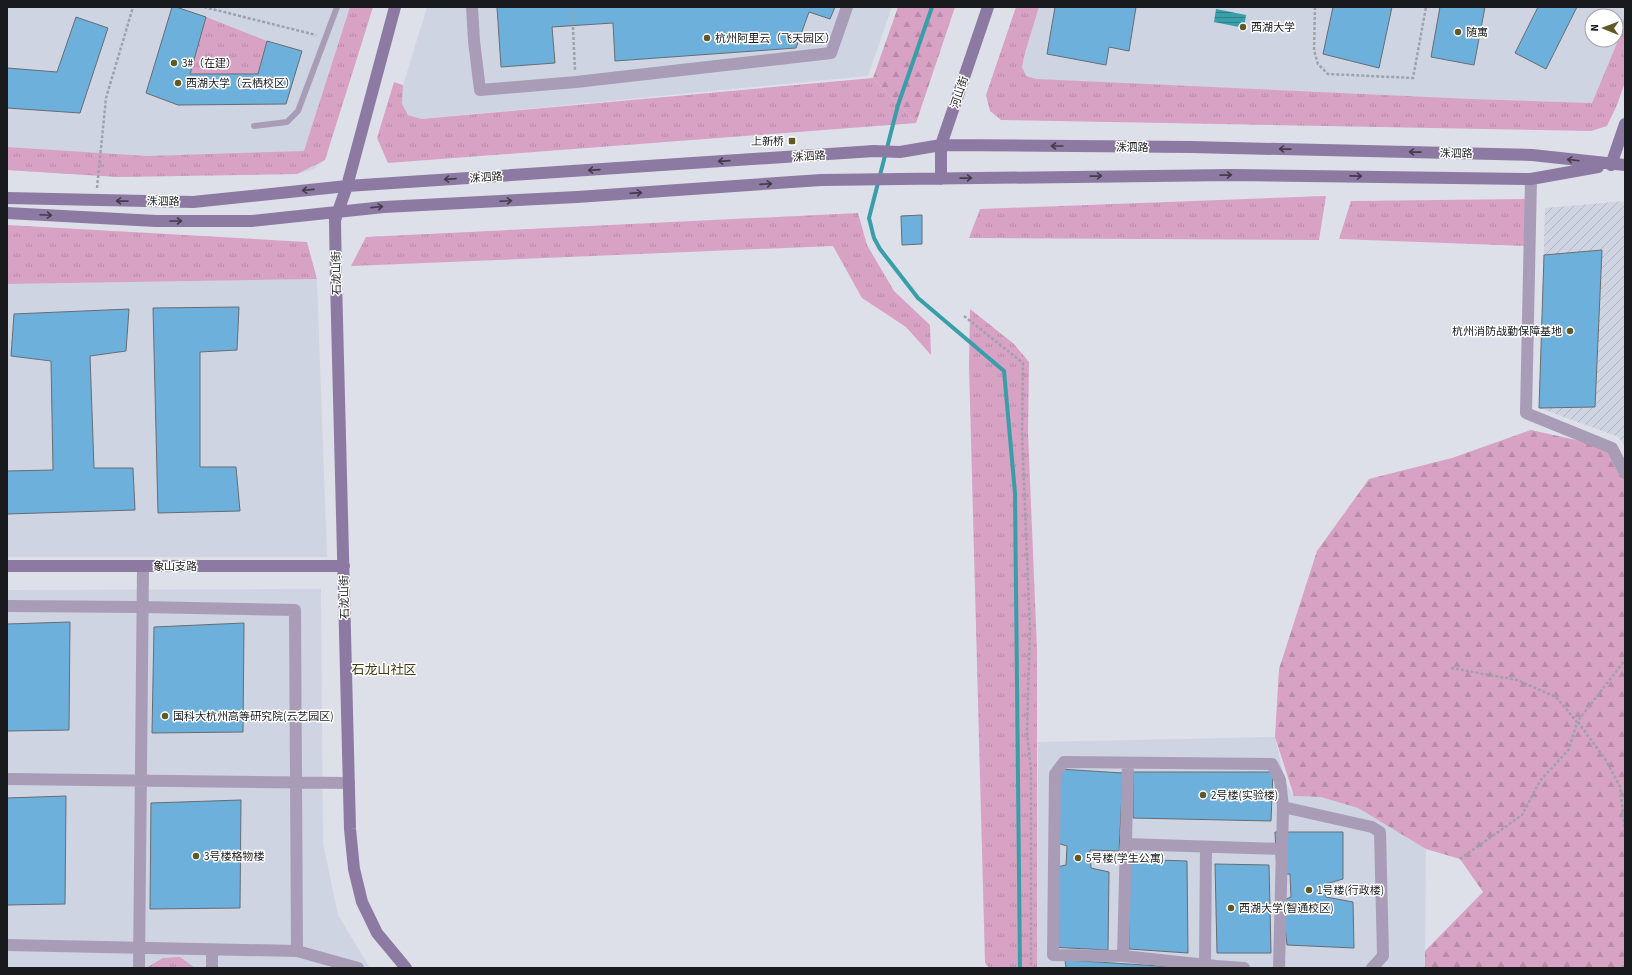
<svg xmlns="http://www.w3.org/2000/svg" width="1632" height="975" font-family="'Source Sans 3','Noto Sans SC',sans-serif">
<defs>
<pattern id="industrial-furrows" width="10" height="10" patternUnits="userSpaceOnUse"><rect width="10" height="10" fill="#cfd4e3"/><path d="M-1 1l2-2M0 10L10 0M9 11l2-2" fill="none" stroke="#b1b5c2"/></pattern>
<pattern id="grass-tufts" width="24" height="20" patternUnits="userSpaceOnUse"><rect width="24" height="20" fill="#d7a2c4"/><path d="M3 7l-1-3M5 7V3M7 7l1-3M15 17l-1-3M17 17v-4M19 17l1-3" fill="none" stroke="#b88ba8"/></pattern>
<pattern id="forest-firs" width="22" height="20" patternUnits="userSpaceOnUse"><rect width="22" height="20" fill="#d7a2c4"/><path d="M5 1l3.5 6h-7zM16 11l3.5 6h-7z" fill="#b88ba8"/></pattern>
<pattern id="water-rules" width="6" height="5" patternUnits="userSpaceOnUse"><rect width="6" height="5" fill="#389fa9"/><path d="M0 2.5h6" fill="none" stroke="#2e8189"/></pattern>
</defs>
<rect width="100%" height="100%" fill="#dee0e9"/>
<path fill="#cfd4e3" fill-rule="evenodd" d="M7,7H373L325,160L312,170L297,174L118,177L7,170Z
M427,7H892L868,76L422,119L408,115L402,104L403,85Z
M1039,7H1625V13L1617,43L1592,103L1473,99L1041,80L1026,76L1022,68L1025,53ZM1592,16H1616V40H1592Z
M317,279L327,557H7V284Z
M321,589L323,843L338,915L370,968H7V590Z
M1275,737L1285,781L1294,796L1321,797L1358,808L1426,849L1425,968H1037L1038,742Z"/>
<path fill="url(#industrial-furrows)" d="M1625,201V448L1619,437L1539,408L1545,208Z"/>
<path fill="url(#grass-tufts)" d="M350,7H373L325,160L297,174L118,177L7,170V147L147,156L304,151Z
M1016,7H1039L1025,53L1022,67L1026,76L1037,79L1473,99L1592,103L1617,43L1625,13V82L1617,105L1607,126L1591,131L1001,120L990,111L986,95Z
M206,17L267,41L258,74H190Z
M873,78L916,123L388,163L377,138L394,82L403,85L402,104L408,115L422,119Z
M1326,196L1319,240L969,238L980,209Z
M1530,199L1529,246L1339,239L1351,201Z
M858,213L867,245L894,291L930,325L931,355L906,327L862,298L833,246L351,266L366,237Z
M7,225L307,242L317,279L7,284Z
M970,309L1014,344L1029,362L1028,432L1037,650V968H989L985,963L969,366Z
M180,957L195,968H146L163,958Z"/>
<path fill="url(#forest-firs)" d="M898,7H955L916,123L873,78Z
M1531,430L1612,448L1625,467V968H1425V951L1483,892L1460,859L1426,849L1358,808L1321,797L1294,796L1275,737L1279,669L1317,551L1369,479L1452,458Z"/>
<path fill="url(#water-rules)" d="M1216,9L1246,15L1244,28L1214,22Z"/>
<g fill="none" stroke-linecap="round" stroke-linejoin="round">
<path stroke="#389fa9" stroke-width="4" d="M932,7L898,105L869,218L874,238L880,249L918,298L1004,371L1015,493L1020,968"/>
</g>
<path fill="#6db0dc" stroke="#666d72" d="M172,7H176L206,17L190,74H258L267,41L302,51L286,104L178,105L146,93Z
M497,7H835L830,19L809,12L796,48L615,61L613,23L552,27L555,63L501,67Z
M1055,7H1136L1129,51L1109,47L1106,65L1047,54Z
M1333,7H1392L1379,68L1323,54Z
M1440,7H1485L1474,65L1431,57Z
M1538,7H1577L1546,69L1515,53Z
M76,17L108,28L80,113L7,108V68L57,72Z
M922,215V244L902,245L901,216Z
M1602,250L1595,407L1539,408L1544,255Z
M239,307L237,350L200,352V467H236L240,511L158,513L153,308Z
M129,309L126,351L90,356L94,468H133L135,510L7,514V471L53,470L51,361L11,356L14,314Z
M70,622L69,730L7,731V624Z
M244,623L243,732L152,733L154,627Z
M1059,769L1123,773L1119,851L1090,850L1091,868L1109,872L1108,950L1049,947L1052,868L1066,865L1067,846L1057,843Z
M1133,772H1273L1271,821L1133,818Z
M66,796L65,904L7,905V798Z
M241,800L240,908L150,909L151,803Z
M1275,832H1343V879L1326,884V897L1353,902L1354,948L1287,945L1282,901L1291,897L1290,874H1277Z
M1129,859L1187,861L1188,953L1129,949Z
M1215,864L1269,865L1271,953H1217Z
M1065,960L1176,967V968H1066Z"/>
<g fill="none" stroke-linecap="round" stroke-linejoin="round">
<path stroke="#a0a2a9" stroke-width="2.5" stroke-dasharray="3 2" stroke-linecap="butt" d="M204,7L316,35
M572,7L575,70
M1315,7L1314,50L1318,64L1328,74L1413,78L1426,7
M97,188L106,98L133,7
M964,316L1023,363L1022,435L1030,629L1027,732L1031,771V968
M1451,668L1517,680L1556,697L1577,722L1625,660
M1578,722L1605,759L1620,786L1625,835
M1460,859L1522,815L1540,781L1569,749L1577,722
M1623,968L1625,961"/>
<path stroke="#a99cb7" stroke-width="6" d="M254,126L287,122L298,111L337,7"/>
<path stroke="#a99cb7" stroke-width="12" d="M472,7L474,41L480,90L576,82L831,53L847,7
M1531,179L1526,413L1612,448L1625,473
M7,606L142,607L295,610L297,951L7,945
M7,779L349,783
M1126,844L1282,849
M297,951L358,968
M1123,956L1128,763
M1205,965L1206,847
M139,968L143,566
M212,968V950
M1244,968L1216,966L1123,956L1053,955L1055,774L1064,762L1272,764L1280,780L1283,807L1372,827L1380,832L1383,956L1372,968
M1279,968L1283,807"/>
<path stroke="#8d7aa2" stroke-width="12" d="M395,7L347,186L335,220L336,280L350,829L354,869L362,902L377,933L406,968
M1611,165L1625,124
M941,179V145L988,7
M7,198L193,202L347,186L874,151L900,152L941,145L1191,147L1532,155L1625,165
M7,213L156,221H252L384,207L577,197L821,180L1232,175L1531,179L1598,167
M7,566H344"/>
</g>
<defs><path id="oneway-shaft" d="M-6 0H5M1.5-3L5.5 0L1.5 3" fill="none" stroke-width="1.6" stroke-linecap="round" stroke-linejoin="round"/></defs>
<g stroke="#423c4c">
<use href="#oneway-shaft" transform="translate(1057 146) rotate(-180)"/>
<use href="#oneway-shaft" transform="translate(1285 149) rotate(-179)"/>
<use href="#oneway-shaft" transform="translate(1415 152) rotate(-179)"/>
<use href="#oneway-shaft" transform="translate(1573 160) rotate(-173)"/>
<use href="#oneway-shaft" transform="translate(724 161) rotate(176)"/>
<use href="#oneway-shaft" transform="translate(594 170) rotate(176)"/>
<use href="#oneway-shaft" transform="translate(1226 175) rotate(-1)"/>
<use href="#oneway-shaft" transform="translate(1096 176) rotate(-1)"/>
<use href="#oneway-shaft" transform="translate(1356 176) rotate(1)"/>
<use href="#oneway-shaft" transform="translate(966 178) rotate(-1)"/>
<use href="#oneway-shaft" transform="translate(450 179) rotate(176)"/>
<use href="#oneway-shaft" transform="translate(766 184) rotate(-4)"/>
<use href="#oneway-shaft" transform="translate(308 190) rotate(174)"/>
<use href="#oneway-shaft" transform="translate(636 193) rotate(-4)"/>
<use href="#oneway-shaft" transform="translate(122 201) rotate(-179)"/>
<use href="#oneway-shaft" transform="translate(506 201) rotate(-3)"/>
<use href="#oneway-shaft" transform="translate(377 207) rotate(-6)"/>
<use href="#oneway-shaft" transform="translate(46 215) rotate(3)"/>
<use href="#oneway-shaft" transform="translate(176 221)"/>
</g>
<g fill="#605926" stroke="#fff" stroke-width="1.5">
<circle cx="1243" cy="27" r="4"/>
<circle cx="1458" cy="32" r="4"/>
<circle cx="707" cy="38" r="4"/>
<circle cx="174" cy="63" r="4"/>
<circle cx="178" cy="83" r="4"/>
<rect x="788" y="137" width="8" height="8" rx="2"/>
<circle cx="1570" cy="331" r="4"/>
<circle cx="165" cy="716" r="4"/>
<circle cx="1203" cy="795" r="4"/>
<circle cx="196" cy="856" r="4"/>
<circle cx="1078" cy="858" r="4"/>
<circle cx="1309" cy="890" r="4"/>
<circle cx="1231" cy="908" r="4"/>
</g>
<g text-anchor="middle" stroke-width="3" stroke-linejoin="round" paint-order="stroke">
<g font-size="11" fill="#191a1d" stroke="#fff" text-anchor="start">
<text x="1251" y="31">西湖大学</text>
<text x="1466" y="36">随寓</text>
<text x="715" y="42">杭州阿里云（飞天园区）</text>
<text x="182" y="67">3#（在建）</text>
<text x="186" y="87">西湖大学（云栖校区）</text>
<text x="784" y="145" text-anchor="end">上新桥</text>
<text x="1562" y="335" text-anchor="end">杭州消防战勤保障基地</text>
<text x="173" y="720">国科大杭州高等研究院(云艺园区)</text>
<text x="1211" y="799">2号楼(实验楼)</text>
<text x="204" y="860">3号楼格物楼</text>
<text x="1086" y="862">5号楼(学生公寓)</text>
<text x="1317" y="894">1号楼(行政楼)</text>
<text x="1239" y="912">西湖大学(智通校区)</text>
</g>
<g font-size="11" fill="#191a1d" stroke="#fff">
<text transform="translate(959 92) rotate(-71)" y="4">河山街</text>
<text x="1132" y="151">洙泗路</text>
<text transform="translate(1456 153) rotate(1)" y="4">洙泗路</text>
<text transform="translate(809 156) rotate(-4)" y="4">洙泗路</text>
<text transform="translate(486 177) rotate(-4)" y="4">洙泗路</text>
<text transform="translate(163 201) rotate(1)" y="4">洙泗路</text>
<text transform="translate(336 273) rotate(-91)" y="4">石龙山街</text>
<text x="175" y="570">象山支路</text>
<text transform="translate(344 597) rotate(-91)" y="4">石龙山街</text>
</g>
<g font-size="13" fill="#413b12" stroke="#fff">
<text x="384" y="674">石龙山社区</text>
</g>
</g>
<rect width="1632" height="975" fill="none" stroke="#191a1d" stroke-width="16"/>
<g transform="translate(1604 28) rotate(271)"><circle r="19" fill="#ffffff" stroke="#a3a3a5"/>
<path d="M0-3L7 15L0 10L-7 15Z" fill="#605926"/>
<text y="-6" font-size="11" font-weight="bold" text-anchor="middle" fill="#191a1d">N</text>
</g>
</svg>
